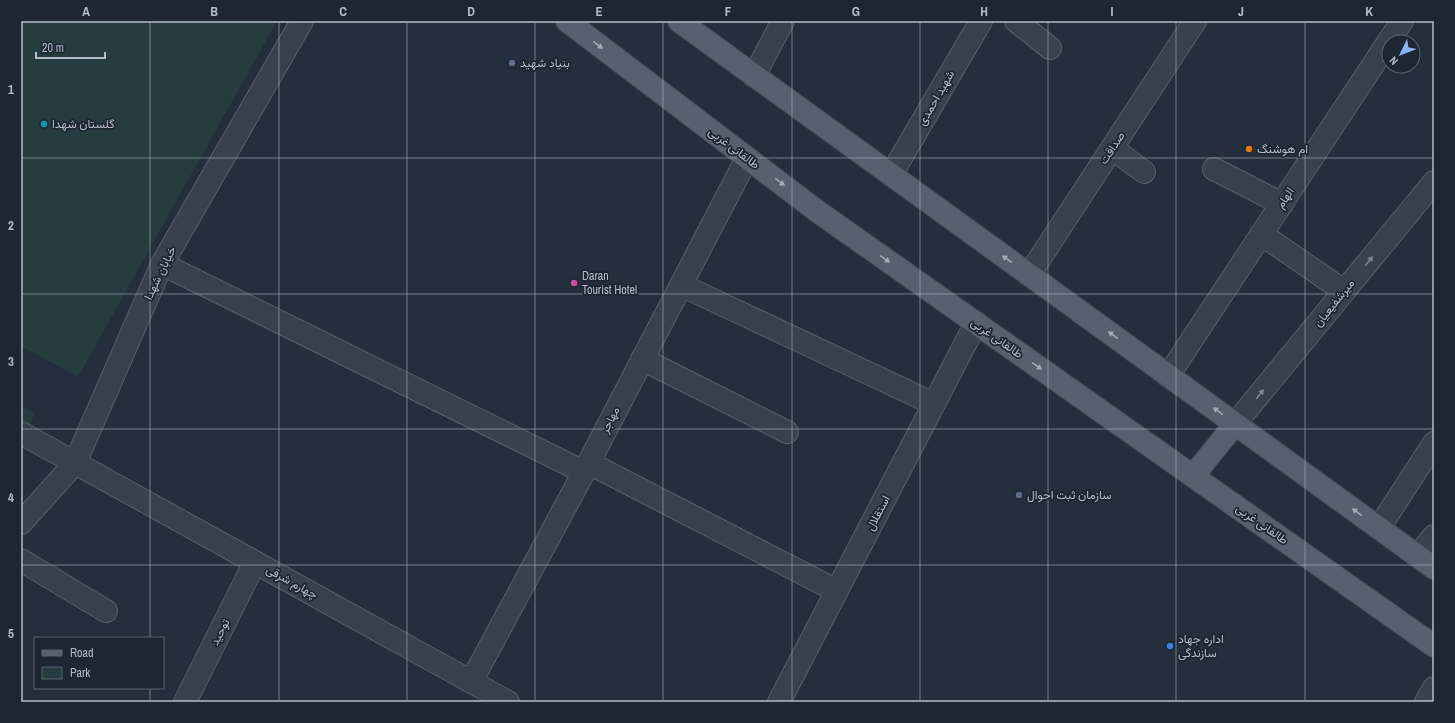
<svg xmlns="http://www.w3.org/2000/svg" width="1455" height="723" font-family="'Archivo Narrow',Vazirmatn,sans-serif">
<rect width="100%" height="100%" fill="#242f3e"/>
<path fill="#263c3f" d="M21,21H277L78,377L21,346Z
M21,406L35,414L21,439Z"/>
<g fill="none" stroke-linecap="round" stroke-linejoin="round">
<g stroke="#565f6c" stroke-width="24">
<path id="minor" d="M1016,21L1050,48
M754,76L783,21
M1112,148L1144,172
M1214,169L1282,204
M891,175L981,21
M1261,234L1344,291
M162,264L584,472
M1029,275L1195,21
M681,285L934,404
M642,359L787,432
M1168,376L1402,21
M1235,424L1434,182
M21,433L508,702
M589,463L837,591
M21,523L75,463L162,264L302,21
M1379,528L1434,443
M1417,556L1434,536
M21,560L106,611
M471,682L584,472L747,158
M185,702L255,562
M779,702L976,323
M1426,702L1434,688"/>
</g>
<g stroke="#414a57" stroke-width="24">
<path id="major" d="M567,21L817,211L1434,646
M679,21L1434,568
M1193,476L1235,424"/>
</g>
<use href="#minor" stroke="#38414e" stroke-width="22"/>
<use href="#major" stroke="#56606e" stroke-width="22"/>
</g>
<defs><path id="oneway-solid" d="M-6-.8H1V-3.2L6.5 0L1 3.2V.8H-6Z"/></defs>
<g fill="#a1aab7">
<use href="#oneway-solid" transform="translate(598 45) rotate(37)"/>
<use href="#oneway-solid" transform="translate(780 182) rotate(37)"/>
<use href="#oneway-solid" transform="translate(885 259) rotate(35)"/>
<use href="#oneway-solid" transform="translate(1007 259) rotate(-144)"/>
<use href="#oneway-solid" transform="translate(1113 335) rotate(-144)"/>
<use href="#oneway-solid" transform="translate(1037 366) rotate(35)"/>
<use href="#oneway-solid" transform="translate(1218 411) rotate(-144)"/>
<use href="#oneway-solid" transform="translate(1357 512) rotate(-144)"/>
</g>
<g fill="#7c8592">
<use href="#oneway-solid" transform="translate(1369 261) rotate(-51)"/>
<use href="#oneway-solid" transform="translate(1260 394) rotate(-51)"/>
</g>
<path fill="none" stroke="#b4bcc9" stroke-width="1" stroke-opacity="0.55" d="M150,21V638M279,21V702M407,21V702M535,21V702M663,21V702M792,21V702M920,21V702M1048,21V702M1176,21V702M1305,21V702M21,158H1434M21,294H1434M21,429H1434M21,565H1434M150,688V702"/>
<g fill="#5c6f8a" stroke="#1d2633" stroke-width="1.5">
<circle cx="512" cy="63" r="4"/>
<circle cx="1019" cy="495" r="4"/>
</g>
<circle fill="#0f9aa8" stroke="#1d2633" stroke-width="1.5" cx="44" cy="124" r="4"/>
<circle fill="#e8710a" stroke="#1d2633" stroke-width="1.5" cx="1249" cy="149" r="4"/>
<circle fill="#d1479c" stroke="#1d2633" stroke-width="1.5" cx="574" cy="283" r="4"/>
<circle fill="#3f7fe0" stroke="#1d2633" stroke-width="1.5" cx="1170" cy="646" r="4"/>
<g text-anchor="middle" stroke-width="3.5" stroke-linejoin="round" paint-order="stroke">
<g font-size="12" fill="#b4bcc9" stroke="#1d2633" text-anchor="start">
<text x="520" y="67">بنیاد شهید</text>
<text x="52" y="128">گلستان شهدا</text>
<text x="1257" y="153">ام هوشنگ</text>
<text x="582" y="280">Daran<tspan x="582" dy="14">Tourist Hotel</tspan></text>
<text x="1027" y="499">سازمان ثبت احوال</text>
<text x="1178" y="643">اداره جهاد<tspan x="1178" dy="14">سازندگی</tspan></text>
</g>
<g font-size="12" fill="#b4bcc9" stroke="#1d2633">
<text transform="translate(936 98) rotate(-60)" y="4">شهید احمدی</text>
<text transform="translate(734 148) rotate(37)" y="4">طالقانی غربی</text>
<text transform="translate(1112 148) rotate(-57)" y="4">صداقت</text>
<text transform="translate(1285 198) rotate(-57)" y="4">الهام</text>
<text transform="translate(160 273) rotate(-64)" y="4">خیابان شهدا</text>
<text transform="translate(1334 303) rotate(-51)" y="4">میرشفیعیان</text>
<text transform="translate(997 338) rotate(35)" y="4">طالقانی غربی</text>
<text transform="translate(610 420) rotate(-63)" y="4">مهاجر</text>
<text transform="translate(878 513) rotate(-62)" y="4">استقلال</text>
<text transform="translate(1262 524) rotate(35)" y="4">طالقانی غربی</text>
<text transform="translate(292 582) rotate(29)" y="4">چهارم شرقی</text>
<text transform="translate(220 632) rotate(-63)" y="4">توحید</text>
</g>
</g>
<rect width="1455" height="723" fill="none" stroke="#1d2633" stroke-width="44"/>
<rect x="34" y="637" width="130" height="52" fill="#1d2633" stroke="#59626f"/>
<rect x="42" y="650" width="20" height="6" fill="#56606e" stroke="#59626f"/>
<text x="70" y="657" font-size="12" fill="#b4bcc9">Road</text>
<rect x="42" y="667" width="20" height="12" fill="#263c3f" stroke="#59626f"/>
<text x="70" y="677" font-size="12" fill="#b4bcc9">Park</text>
<g transform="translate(1401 54) rotate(227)"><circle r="19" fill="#1d2633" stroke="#59626f"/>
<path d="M0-3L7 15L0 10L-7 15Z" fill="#8ab4f8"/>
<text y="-6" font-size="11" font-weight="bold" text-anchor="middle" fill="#b4bcc9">N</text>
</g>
<path d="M36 52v6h69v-6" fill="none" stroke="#b4bcc9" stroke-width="2"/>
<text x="42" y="52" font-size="12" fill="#b4bcc9" stroke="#1d2633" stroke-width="3" paint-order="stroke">20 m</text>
<rect x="22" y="22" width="1411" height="679" fill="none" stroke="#b4bcc9" stroke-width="1.5"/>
<g font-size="13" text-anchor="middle" font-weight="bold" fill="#b4bcc9">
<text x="86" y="16">A</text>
<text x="214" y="16">B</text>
<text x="343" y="16">C</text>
<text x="471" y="16">D</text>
<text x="599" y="16">E</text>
<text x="728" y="16">F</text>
<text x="856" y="16">G</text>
<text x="984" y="16">H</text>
<text x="1112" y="16">I</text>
<text x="1241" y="16">J</text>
<text x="1369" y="16">K</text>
<text x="11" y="94">1</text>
<text x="11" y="230">2</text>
<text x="11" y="366">3</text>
<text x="11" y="502">4</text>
<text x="11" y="638">5</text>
</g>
</svg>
